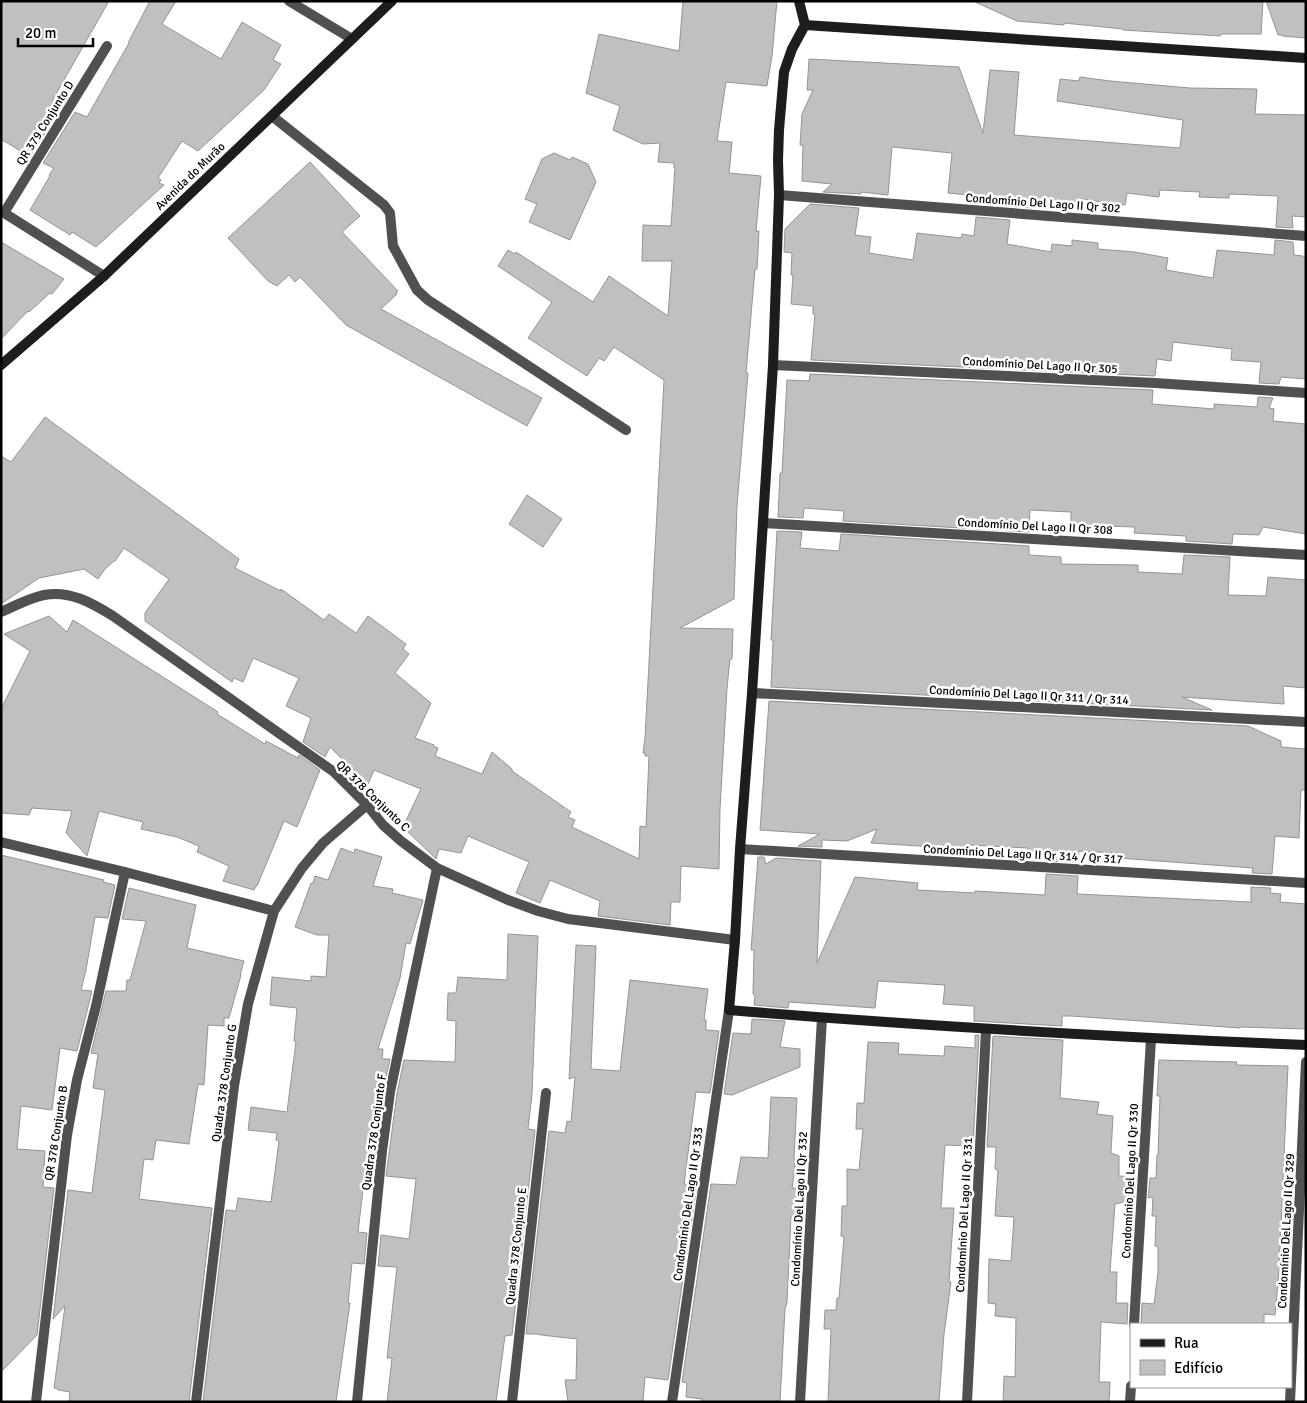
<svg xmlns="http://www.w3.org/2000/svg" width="1307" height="1403" font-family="Signika,sans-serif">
<rect width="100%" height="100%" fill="#fff"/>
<path fill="#c0c0c0" stroke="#949494" d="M1,1H109L52,101L62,106L30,157L22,154V152L1,139Z
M150,1H176L162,24L221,59L242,22L281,45L273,60L281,64L264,90L198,151L182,141L158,178L161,180L159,183L164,185L96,247L72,232L70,235L30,210L50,176L49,175L54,168L43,163L75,112L87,117L129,43H128Z
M683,1H777L772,56L767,86L726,82L717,141L732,142L729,173L761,176L756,231H759L757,269H755L746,373H748L737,506L734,599L680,628L733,629L732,659H730L727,688L720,809L719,869L681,866L680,902H671L670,925L598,916L600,901L550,880L540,903L516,893L529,862L468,836L461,853L439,849L436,859L403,827L421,789L374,770L368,784L330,747L325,757L303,742L311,718L286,706L299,678L253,658L243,682L234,678L232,682L145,621V613L169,579L124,548L115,561H114L105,569L98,579L84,569L39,578L1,604V456L11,462L45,417L239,559L235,568L281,591V589L324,620L329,614L356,633L368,616L406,644L403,649L409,654L395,673L431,703L415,738L434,745L433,746L438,748L435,756L482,774L492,752L512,769V771L571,812L568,817L575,820L572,827L639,859L640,826L646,827L649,756H645V753H643L645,738L664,380L614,347L604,361L599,358L587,376L528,338L552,302L498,266L508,250L515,254L516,252L593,302L609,276L668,316L672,261H642L643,225L671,226L675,168H674V163L658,162L660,143L643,144L613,130L620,106L586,93L599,34L679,51Z
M973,1H1263L1261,34H1221L1220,36L1123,30V29L1064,23V25L1017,21Z
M1266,1H1306V38L1282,36V35H1278Z
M809,59L959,67L983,133L990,70L1019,72L1014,135L1180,148L1183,120L1057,101L1060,79L1079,81L1080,77L1110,81L1190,88L1257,89L1255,114L1306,115V217L1292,216L1293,228L1276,227L1278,196L1229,194V198L1199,197L1200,192L1160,190L1159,197L1127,193L1125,205L1081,199L1080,208L1033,201L1032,208L977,204L978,196L948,193L952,153L892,147L888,195L861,192V194L823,192L832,184L802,181L803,145H800L802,114L813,90H807Z
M554,153L570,160L572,157L588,164L596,182L570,240L529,222L537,204L525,199L542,159Z
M310,162L360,216L342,232L398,291L396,292L397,294L381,309L542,398L527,426L346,325L300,277L295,282L289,275L277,286L268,281L228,238Z
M810,204L859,208L855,235L871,237L869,253L913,260L917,233L961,238L962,234L974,236L976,217L1010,220L1007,244L1051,252L1052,244L1072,246V240L1098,243V249L1135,252L1168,258L1166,270L1213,278L1217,250L1274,255L1275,240L1293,242L1294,255L1303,256V257H1306V379L1281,377L1279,384L1259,383L1261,362L1231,360L1232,349L1173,342L1171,361L1157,359L1155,376L811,360L815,314H813V306L791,304L793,275H791L792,253L784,252L785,229Z
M1,242L64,279L52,294L50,293L29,312L28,311L1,339Z
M810,374L1153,390L1152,404L1214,409V404L1257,407L1258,397L1273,398L1269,408L1274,409L1273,421L1306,424V534L1263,527L1259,535L1233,534L1232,544L1186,541V536L1134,533L1135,527L1071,525V512L1030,510L1029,532L843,521L844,511L804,508L803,518L778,517L780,473H782L787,380L809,381Z
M527,495L562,519L543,547L509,524Z
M777,531L802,532L800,548L839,551L841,534L1029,546V555L1061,557V564L1138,565V572L1182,574L1184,555L1230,557L1228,595L1266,596L1268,577L1306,580V688L1283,686L1284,704L1182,697L1212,710L771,687L773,640H771Z
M49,616L67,632L73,620L218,712L217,714L265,744L266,741L298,758L299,755L320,770L297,827L284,821L257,886H256L254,890L223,881L229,866L197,852L199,846L177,837L141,829L143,822L99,811L87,856L66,833L72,811L32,808L29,815L1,813V709L30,651L4,634Z
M769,701L1248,726L1281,741V747L1306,749V790H1301L1299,838L1275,836L1272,874L1252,873L1253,868L1118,858V853L1079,851L1078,862L1047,861V855L1027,854L1028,848L969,845L968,849L871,843L877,829L847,841L822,840V847L798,846L820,834L760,830Z
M341,848L354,853L355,849L382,857L373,886L393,889L392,893L423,900L410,944L406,943L400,978L378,1049H383L382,1059H390L383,1091L373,1174L365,1173L358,1232L367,1233L364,1264L352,1263L348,1303H350L336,1402H203L226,1210L236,1211L238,1198L271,1202L279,1141L276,1140L277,1133L248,1130L251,1107L287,1112L296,1042L294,1041L297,1008L270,1005L272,977L311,981V976L326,977L329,935H317L295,927L311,883H313L315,876L328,880Z
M1,855L104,880L103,882L115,885L108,918L95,917L86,970L81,990L92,991L77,1051L60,1048L52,1110L21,1106L17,1149L45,1151L43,1187L54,1188L37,1335L1,1372Z
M758,857H764L766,864L776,858L821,861L817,963L855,877L918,883L917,890L975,893V891L1045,895L1046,874L1078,876L1077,894L1251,902V887L1271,888L1270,893L1281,894L1280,902L1306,904V1029L1240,1027V1028L1071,1016H1062V1026L974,1021V1006L943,1004L945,985L878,981L875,1008L789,1002L788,1008L754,1005L755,996L753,994L754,950H751Z
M129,888L196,905L187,948L244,961L240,975H241L229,1018H224V1026L208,1025L204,1085L198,1084L189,1144L156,1140L153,1160L144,1159L139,1199L212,1208L189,1402H69L70,1392L58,1390V1389L54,1388L65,1306L53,1319L68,1190L92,1193L105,1090L93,1088L98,1054L91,1053L106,991H126L127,980H130L146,921L122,919Z
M508,934L538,936L532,1094L528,1129L535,1130L512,1335L505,1336L496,1402H387L392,1358H387L397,1267L378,1266L381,1235L409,1239L416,1179L386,1176L397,1093L404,1060L455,1062L456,1021L447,1020L448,993H456L458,977L507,980Z
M576,945L596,946L591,1069L620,1071L630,980L708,989L704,1020H706V1030L719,1031L710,1093L696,1092L684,1184H697L668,1380L645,1377L643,1402H568L565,1380H576L577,1339L541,1335L537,1334H526L549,1131L565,1133L567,1121L571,1122L575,1077L569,1079Z
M752,1019L785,1021L780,1047L800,1049V1067L732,1095L724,1094L733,1033L751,1034Z
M975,1035H979L973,1146L945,1145L941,1208H954L949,1282H951L944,1334L939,1402H828L831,1329H824L825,1310H836L837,1298H839L844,1237L841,1236L842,1206H847V1169L859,1170L863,1129H856L857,1103H864L868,1042L899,1043L898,1054L944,1056L945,1046L975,1048Z
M993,1036L1063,1040L1060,1098L1099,1102L1097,1114L1113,1116L1111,1153L1119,1156V1176L1136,1177L1134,1200L1115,1204L1110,1272H1117L1116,1303H1128L1127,1324L1101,1322L1099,1382H1110L1109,1402H1003L1004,1376L1015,1377L1016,1318L995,1316L996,1304L988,1303L989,1259L1011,1261L1014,1217L995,1216L998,1170L995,1169L996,1147H987Z
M1159,1060L1237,1062L1236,1065L1288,1066L1279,1271L1275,1315L1264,1314V1324H1141L1142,1303L1154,1304L1158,1272V1247L1155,1246L1156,1216H1152L1153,1197L1148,1198L1150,1178H1156L1157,1155H1158L1160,1096H1157Z
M771,1097L797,1098L794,1158L795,1159V1167L792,1188H797L796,1207L795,1218L791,1217L787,1303L785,1309L780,1402H702V1399L686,1397L687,1383L682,1382L711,1184L736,1185L741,1157L768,1158Z"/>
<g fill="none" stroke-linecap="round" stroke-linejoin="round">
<path stroke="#505050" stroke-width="10" d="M272,116L384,205L390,213L393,246L417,290L428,300L626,430"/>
<path stroke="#505050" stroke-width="10" d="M289,1L352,39
M779,195L1306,236
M1,211L104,276
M4,213L107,46
M773,365L1155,383L1306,393
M763,523L1306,555
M1,612C15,606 29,598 44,595C70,590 92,603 113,616L334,772L367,805L383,825L401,841L437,868L508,900L538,911L568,919L735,940
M752,693L1306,722
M1,842L125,872L274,911
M740,849L1306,883
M1134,1324L1151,1039
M36,1402L67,1135L77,1080L96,1006L125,872
M196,1402L234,1086L248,1004L274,911L302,868L323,843L367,805
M357,1402L382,1151L390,1092L437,868
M512,1402L546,1093
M672,1402L729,1010
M800,1402L822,1018
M967,1402L986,1030
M1130,1402L1131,1386
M1290,1402L1306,1062"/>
<path stroke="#1d1d1d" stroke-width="10" d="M799,1L805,25
M805,25L792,49L784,72L779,130L778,160L779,195L773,365L752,693L740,849L735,940L729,1010C921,1026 1113,1037 1306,1045
M805,25L1306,58
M1,365L104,276L392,1"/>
</g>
<g text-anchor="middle" stroke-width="5" stroke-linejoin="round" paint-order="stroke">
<g font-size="12" fill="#000" stroke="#fff">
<text transform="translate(45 123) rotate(-58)" y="4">QR 379 Conjunto D</text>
<text transform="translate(190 176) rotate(-44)" y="4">Avenida do Murão</text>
<text transform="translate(1043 203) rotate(4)" y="4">Condomínio Del Lago II Qr 302</text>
<text transform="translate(1040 365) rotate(3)" y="4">Condomínio Del Lago II Qr 305</text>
<text transform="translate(1035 526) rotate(3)" y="4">Condomínio Del Lago II Qr 308</text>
<text transform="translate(1029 695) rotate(3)" y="4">Condomínio Del Lago II Qr 311 / Qr 314</text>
<text transform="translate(373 796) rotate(44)" y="4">QR 378 Conjunto C</text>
<text transform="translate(1023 854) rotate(3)" y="4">Condomínio Del Lago II Qr 314 / Qr 317</text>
<text transform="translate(224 1083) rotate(-82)" y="4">Quadra 378 Conjunto G</text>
<text transform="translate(374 1132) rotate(-82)" y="4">Quadra 378 Conjunto F</text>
<text transform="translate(56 1133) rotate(-81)" y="4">QR 378 Conjunto B</text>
<text transform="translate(1130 1181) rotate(-87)" y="4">Condomínio Del Lago II Qr 330</text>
<text transform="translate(688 1204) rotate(-82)" y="4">Condomínio Del Lago II Qr 333</text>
<text transform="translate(799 1209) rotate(-87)" y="4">Condomínio Del Lago II Qr 332</text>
<text transform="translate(964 1215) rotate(-87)" y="4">Condomínio Del Lago II Qr 331</text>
<text transform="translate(1286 1231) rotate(-87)" y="4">Condomínio Del Lago II Qr 329</text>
<text transform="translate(516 1246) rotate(-84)" y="4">Quadra 378 Conjunto E</text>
</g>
</g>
<rect width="1307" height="1403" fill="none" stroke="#000000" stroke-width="5"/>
<rect x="1130" y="1323" width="162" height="65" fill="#ffffff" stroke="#999999"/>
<rect x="1140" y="1339" width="25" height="8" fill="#1d1d1d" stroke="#999999"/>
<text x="1174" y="1348" font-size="15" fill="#000000">Rua</text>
<rect x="1140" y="1360" width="25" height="15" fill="#c0c0c0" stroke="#999999"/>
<text x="1174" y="1373" font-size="15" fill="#000000">Edifício</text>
<path d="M18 38v8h75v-8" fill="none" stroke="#000000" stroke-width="2.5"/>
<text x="25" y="38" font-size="15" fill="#000000" stroke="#ffffff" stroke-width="4" paint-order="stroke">20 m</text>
</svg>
